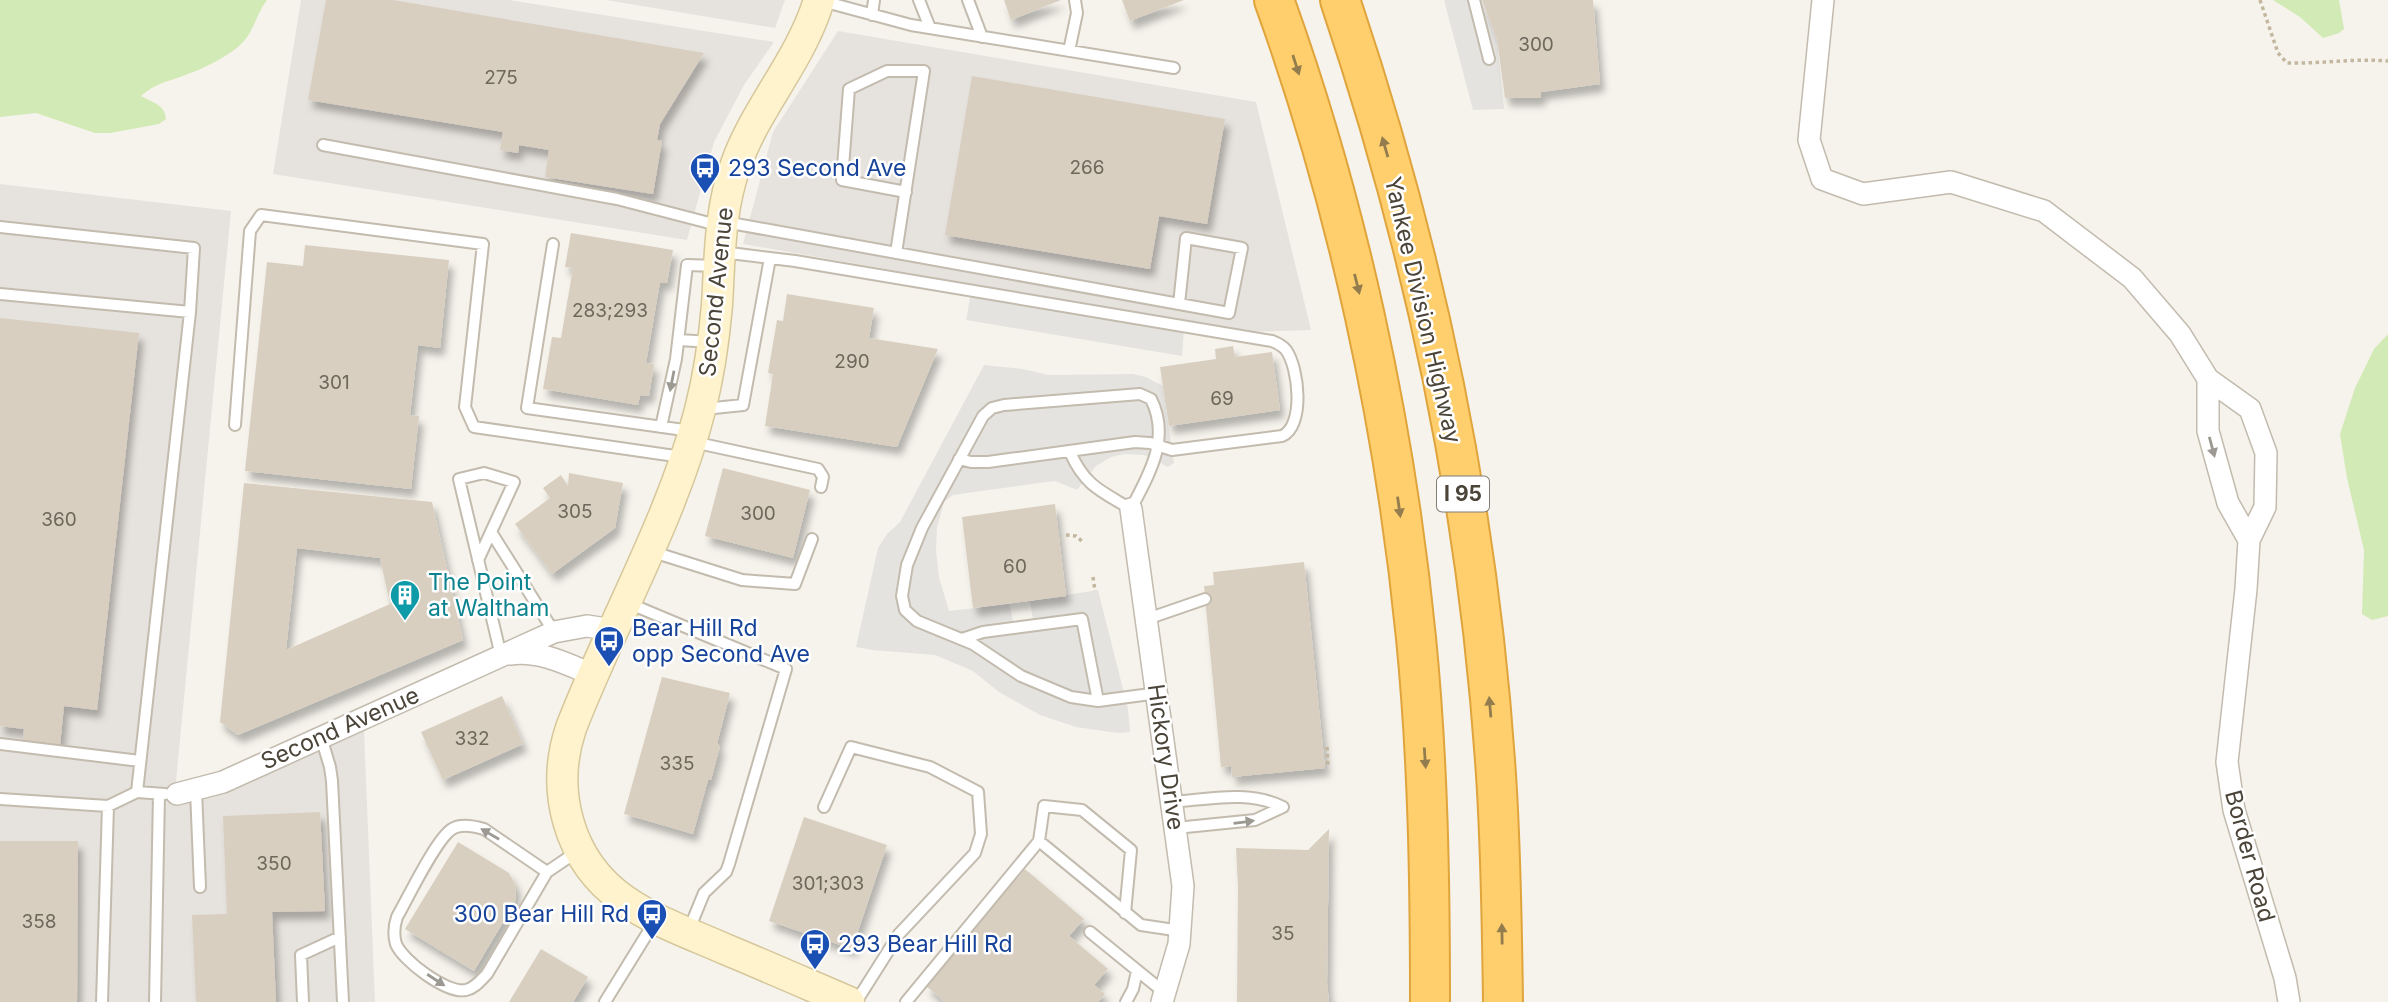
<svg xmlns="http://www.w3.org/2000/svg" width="2388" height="1002" font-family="Inter,sans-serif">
<defs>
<filter id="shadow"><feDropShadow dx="4.5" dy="8" stdDeviation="3.5" flood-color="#0004"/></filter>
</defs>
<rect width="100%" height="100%" fill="#f6f3ec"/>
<path fill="#e6e2dd" d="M301,0H509L774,42L744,85L714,142L687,240L273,174Z
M606,0H785L775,28Z
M838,31L1256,102L1311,330L1247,332L743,244L773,132Z
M0,184L231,211L174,802L232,791L364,730L375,1002H0Z"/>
<path fill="#d2eab5" d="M0,0H267C255,16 254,33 239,46C225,58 203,69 185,75C168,82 155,83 141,96C151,102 165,104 166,119L159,124L110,133H95L36,113L0,117Z
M2273,0H2339L2344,29L2339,33L2323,38L2300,17Z
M2388,334V616L2372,620L2362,614L2364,550L2347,478L2340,434L2355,388L2374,349Z"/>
<path fill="#e5e3e0" d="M1444,0H1482L1497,40L1504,109L1473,110Z
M972,288L1184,328L1182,356L966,320Z
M984,365L1022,369L1049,375L1133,374L1146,377L1163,386L1174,463L1168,467L1144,455L1124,454L1111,457L1096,466L1077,490L1055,481L953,495L944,502L937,528L936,550L939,577L949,611L1010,604L1013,622L1033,620L1030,601L1098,590L1128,709L1130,732L1117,733L1076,727L1040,715L999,692L973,671L935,655L872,650L856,647L878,548L887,534L900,522Z"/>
<path fill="#d8cfc1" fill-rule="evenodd" filter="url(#shadow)" d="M326,0H393L704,53L660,124L657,140L662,141L653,194L545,177L549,150L519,145L518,153L500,150L503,132L308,100Z
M1004,0H1061L1011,20Z
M1122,0H1184L1130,21Z
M1482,0H1593L1600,84L1541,92V98H1505L1497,40Z
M972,76L1225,119L1207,224L1159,216L1150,269L945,235Z
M571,233L673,250L667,283L660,282L646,363L654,364L649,396L640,395L638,405L543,389L552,337L561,338L573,268L565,267Z
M305,245L449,260L440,348L418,345L410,415L419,416L411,489L245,471L267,262L303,266Z
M787,294L874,308L869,338L938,349L897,447L765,426L773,374L768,373L777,320L783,321Z
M0,318L139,333L97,710L64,706L60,745L23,740L24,729L0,726Z
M1233,346L1235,357L1272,352L1280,410L1169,426L1160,367L1216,359L1215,349Z
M723,468L810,490L793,558L705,536Z
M569,473L623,483L615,528L552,574L515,524L550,498L543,488L561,475L568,486Z
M244,483L432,502L463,640L238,735L220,722ZM297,548L380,558L390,604L286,650Z
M1055,504L1066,596L973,608L962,517Z
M1304,562L1325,768L1232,777L1231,766L1221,767L1204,586L1214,585L1213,572Z
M662,677L730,693L717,744L720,746L711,780H708L693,834L624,814Z
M502,696L523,744L443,780L421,732Z
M320,812L325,911L272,912L276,1002H196L192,915L227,914L223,816Z
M804,817L887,845L852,949L769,921Z
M1329,829L1327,983L1329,1002H1237L1238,886L1236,848L1308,850Z
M0,841H78L77,1002H0Z
M458,842L509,873L516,886L515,902L474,971L405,929Z
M1025,869L1084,919L1069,936L1108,969L1094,985L1105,994L1098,1002H945L926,986Z
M541,949L588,977L573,1002H509Z"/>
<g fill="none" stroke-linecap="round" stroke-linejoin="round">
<g stroke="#c2bbae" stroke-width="14">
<path id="lane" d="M919,0L930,28
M968,0L982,37
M1474,0L1489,59
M822,1L911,25L1174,68
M872,15L874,0
M1069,51L1077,13L1075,0
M323,145L617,199L721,226
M725,222L1229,313L1242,248L1186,238L1179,304
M0,227L194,248L190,312L137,792
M553,244L527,408L691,431
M722,252L795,261L1272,341C1277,343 1282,345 1286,350C1299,368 1305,426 1282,436L1172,450L1150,443L1135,442L988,462H971L959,459
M896,253L924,71H887L849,89L842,180L906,192
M0,294L190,312
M679,340L711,342
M704,409L743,405L770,258
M235,425L250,231L261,215L483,244L465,407L474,427L682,457
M661,427L676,359L687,265L716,266
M693,442L818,469L823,477L821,487
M1070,452C1085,486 1101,491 1131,509C1149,474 1171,439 1151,399L1140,394L1004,405L992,408L983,416L922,528L907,565L902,596L905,610L917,621L973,644L1021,676L1071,697L1098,701L1158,693
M491,532L554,632
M650,551L742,580L795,584L812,539
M478,560L514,482L484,473L459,479L501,656
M628,603L786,669L729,864L726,872L704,893L688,932
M1147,619L1205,599
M962,639L983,632L1082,619L1098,701
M321,737L330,767L332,781L343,1002
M0,744L140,761
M196,791L200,887
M0,799L108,806L137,792L165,794
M1172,802C1210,799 1249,790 1283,807L1255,820L1176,828
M824,807L851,747L930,767L978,792L981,834L975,853L899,934L856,1002
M547,872L484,829C474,826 461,823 452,829C436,839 408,898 397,917C394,926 393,934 396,944C403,961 447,994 466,990C475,988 480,981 487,974L547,872L578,851
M1125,913L1131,850L1082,810L1044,806L1039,841L1141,925L1181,931
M1090,932L1165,993
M102,1002L108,806
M155,1002L159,794
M303,1002L301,955L340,937
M605,1002L655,921
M906,1002L1039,841
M1126,1002L1133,989L1137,971"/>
</g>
<g stroke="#c2bbae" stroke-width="24">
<path id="street" d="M1823,0L1809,140L1822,179L1863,194L1951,182L2044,211L2132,278L2180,334L2208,379L2250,409L2266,453L2265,507L2249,540L2246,589L2227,762L2234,810L2285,978L2289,1002
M2208,379V431L2228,503L2249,540
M1131,509L1183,886L1179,944L1162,1002
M510,654C540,650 567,664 593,675
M177,794L223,782L554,632L587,626L613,630"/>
</g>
<g stroke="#d6c79b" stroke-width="33">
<path id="secondary" d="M819,0C801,60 757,106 736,164C719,211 720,257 717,305C714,340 709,375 700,410C672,519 612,622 571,728C550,790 568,861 624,900C654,921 691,934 725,949C766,966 807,984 849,1002"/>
</g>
<g stroke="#e0a43c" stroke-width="42">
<path id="highway" d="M1274,0C1347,202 1395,424 1416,638C1428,759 1430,880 1430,1002
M1340,0C1424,249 1479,512 1496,775C1501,850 1502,926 1503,1002"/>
</g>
<path stroke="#c4b79f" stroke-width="3.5" stroke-dasharray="3.5 3.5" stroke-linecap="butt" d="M2260,0L2278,53L2287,63C2321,64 2354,58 2388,61
M1066,535L1076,536L1083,542
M1093,577L1095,591
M1327,747L1328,767"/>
<use href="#lane" stroke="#fff" stroke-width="10"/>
<use href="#street" stroke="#fff" stroke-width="21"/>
<use href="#secondary" stroke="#fff3cd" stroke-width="30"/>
<use href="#highway" stroke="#ffcf6e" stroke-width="38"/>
</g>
<defs><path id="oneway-solid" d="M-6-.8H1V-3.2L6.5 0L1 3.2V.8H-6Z" transform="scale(1.75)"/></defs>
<g fill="#937c4e">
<use href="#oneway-solid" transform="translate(1296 65) rotate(72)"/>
<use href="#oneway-solid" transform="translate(1385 147) rotate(-106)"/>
<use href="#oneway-solid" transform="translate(1357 284) rotate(76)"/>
<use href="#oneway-solid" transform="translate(1399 507) rotate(82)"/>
<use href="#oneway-solid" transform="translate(1490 707) rotate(-95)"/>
<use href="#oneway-solid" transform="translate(1425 758) rotate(86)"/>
<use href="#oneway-solid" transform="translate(1502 934) rotate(-91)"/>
</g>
<g fill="#9c9892">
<use href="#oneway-solid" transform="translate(672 381) rotate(101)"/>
<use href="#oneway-solid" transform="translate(2212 447) rotate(75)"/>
<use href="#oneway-solid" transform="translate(1244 822) rotate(-7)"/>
<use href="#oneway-solid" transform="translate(490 834) rotate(-150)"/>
<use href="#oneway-solid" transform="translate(436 980) rotate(33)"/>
</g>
<defs>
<g id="bus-pin" transform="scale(1.575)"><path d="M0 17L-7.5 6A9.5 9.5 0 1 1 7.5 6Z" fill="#1a4fb4" stroke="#fff"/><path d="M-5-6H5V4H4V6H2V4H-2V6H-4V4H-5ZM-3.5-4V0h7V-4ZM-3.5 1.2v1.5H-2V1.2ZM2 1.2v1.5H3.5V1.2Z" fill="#fff"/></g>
<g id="building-pin" transform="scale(1.575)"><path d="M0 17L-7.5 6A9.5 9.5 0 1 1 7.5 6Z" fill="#0f9aa8" stroke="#fff"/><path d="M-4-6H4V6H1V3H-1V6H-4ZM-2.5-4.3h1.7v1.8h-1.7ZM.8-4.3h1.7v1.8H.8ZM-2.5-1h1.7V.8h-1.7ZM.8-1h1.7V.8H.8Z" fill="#fff"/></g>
</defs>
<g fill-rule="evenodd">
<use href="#bus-pin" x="705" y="168"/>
<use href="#building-pin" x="405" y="595"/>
<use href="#bus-pin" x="609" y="641"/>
<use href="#bus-pin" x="652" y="914"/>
<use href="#bus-pin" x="815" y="944"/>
</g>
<g text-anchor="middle" stroke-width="5" stroke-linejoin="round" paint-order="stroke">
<g font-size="19" fill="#6e675b">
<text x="1536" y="51">300</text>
<text x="501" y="84">275</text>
<text x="1087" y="174">266</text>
<text x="610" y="317">283;293</text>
<text x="852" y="368">290</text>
<text x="334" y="389">301</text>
<text x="1222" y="405">69</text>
<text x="575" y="518">305</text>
<text x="758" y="520">300</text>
<text x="59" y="526">360</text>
<text x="1015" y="573">60</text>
<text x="472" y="745">332</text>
<text x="677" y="770">335</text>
<text x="274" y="870">350</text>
<text x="828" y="890">301;303</text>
<text x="39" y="928">358</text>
<text x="1283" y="940">35</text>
</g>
<rect fill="#fff" stroke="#817c74" stroke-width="2" x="1437" y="476.5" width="52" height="35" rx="5"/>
<g font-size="21" font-weight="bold" fill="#4b4439">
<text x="1463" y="501">I 95</text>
</g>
<g font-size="23" fill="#164399" stroke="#fff" text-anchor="start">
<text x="728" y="176">293 Second Ave</text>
<text x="632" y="636">Bear Hill Rd<tspan x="632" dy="26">opp Second Ave</tspan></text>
<text x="629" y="922" text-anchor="end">300 Bear Hill Rd</text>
<text x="838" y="952">293 Bear Hill Rd</text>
</g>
<g font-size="23" fill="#4b4439" stroke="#fff">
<text transform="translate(716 292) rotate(-84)" y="8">Second Avenue</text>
<text transform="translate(1423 310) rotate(77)" y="8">Yankee Division Highway</text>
<text transform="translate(340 728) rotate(-24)" y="8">Second Avenue</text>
<text transform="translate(1166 757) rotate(82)" y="8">Hickory Drive</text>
<text transform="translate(2250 856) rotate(75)" y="8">Border Road</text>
</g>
<g font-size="23" fill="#0d838f" stroke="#fff" text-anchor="start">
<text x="428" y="590">The Point<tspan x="428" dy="26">at Waltham</tspan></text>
</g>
</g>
</svg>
